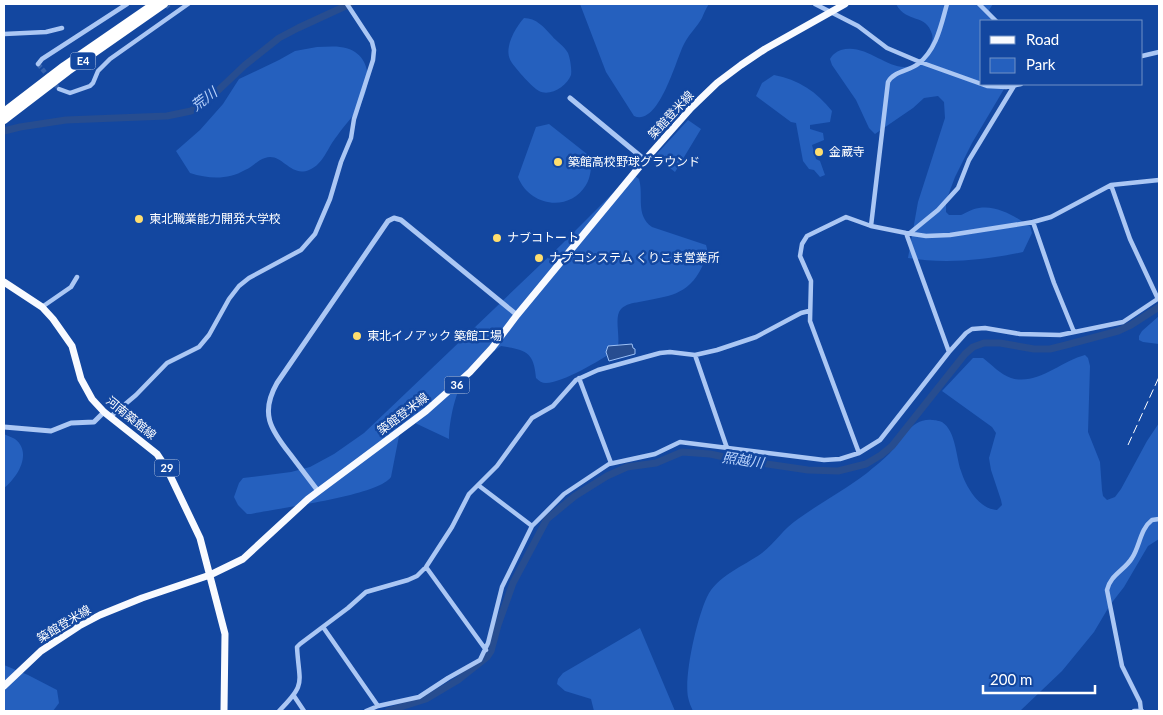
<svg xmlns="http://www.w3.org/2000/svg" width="1163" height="715" font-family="Lato,'Noto Sans JP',sans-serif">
<rect width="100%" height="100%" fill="#1347a0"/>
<path fill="#2560be" d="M580,4H709C706,8 704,13 702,18C697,27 689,34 684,44C676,59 659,127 634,116L606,72Z
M896,4H993L989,10L992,21H982V84H1007L972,143L955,177L946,201V212L949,215C953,215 957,215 961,215C966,213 971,209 979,208C998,205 1015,217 1030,226L1032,233L1023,252C986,260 946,264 908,258L918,202L945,118L944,102L938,96L924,98L913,108L875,134L869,128L856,100L832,65L830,59C833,54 836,52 841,50C873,40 902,92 927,51C930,46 934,40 932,34C926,13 907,24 896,4Z
M524,18C536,18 544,27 552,36C556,41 564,46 568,53C570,58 572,69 571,75C567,86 550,97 539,91C532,87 517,70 512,63C502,50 515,28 524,18Z
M317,47C325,47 333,46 340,47C368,50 373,77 363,99C358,112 345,124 337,136C327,148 324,164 309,170C290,178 282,152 265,158C258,160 252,167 245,170C228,180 209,179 190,173L176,151L200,130L223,104L239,79L279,60L295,51Z
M774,75C798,79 817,92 832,111L830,122L810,125V129L823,133L824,140L812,145L816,159L820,161L825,175L820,177L814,170L809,169L803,161L796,123L791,122L756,96L762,83Z
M688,120L701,129L675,172L655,156Z
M549,124L592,158C591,167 591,177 586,185C569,213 529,206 518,177L536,127Z
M635,176L639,179C644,196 635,215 652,227L706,245C709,253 706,259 702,267C688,296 668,296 639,302C633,303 626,304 621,309C614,316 620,335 618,346L614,351C601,360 562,383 546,383C542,383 539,381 536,378C534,351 525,350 501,346C491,354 475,364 467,374C456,388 449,421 449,439L415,423L403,428L399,436L391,477C378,496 278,508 251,514H247L238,505L234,497L239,483L243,478L291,472L310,467L334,454L364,433L562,244L621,185Z
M1159,316V344L1143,342L1139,340V336L1142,331Z
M1085,355L1088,358L1090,366L1088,432L1100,462L1102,490L1103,496L1107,500L1115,497L1121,489L1147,441L1159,423V539L1148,546L1124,587L1110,605L1094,632L1062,671L1020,711H693C691,707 689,702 688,697C684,675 697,618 707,597C717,576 744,566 762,553C775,543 784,528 798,519C820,503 845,490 867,473C874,467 883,460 890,453C902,440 911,418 932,420C935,420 940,421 942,422C956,431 956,457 961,471C966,487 979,509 997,510L1002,505L1001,500L991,470L989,458L996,433L992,427L942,391L973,358H983C992,365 1000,374 1011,378C1037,386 1061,361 1085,355Z
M4,434C7,436 12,437 15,439C33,453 17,478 4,488Z
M640,628L675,711H594L591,699L565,691L557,684L558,679L563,673Z
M4,665L28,675L57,690L59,703L53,711H4Z"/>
<path fill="#274d90" stroke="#9dc1f7" d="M632,344L633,348L635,349V354L609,361L606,352L608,346Z"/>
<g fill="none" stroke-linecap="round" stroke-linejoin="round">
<path stroke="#274d90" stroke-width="7" d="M4,131L20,127L66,120L167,116L191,111L208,100L245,65L279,38L298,28L350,4
M388,711L426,699L458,680L487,657L491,651L498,625L513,583L547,519L575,496L607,476L627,467L656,463L682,452L710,454L739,460L808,470L838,471L866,464L881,455L892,446L965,354L973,347L984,343H1000L1034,349H1050L1066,345L1118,331L1131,325L1159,307"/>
<path stroke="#3663ae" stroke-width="4.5" stroke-dasharray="4.5 2" stroke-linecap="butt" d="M166,4L170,9
M38,64L59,89"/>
<path stroke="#abc7f4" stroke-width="4.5" d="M815,4L858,26L887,48L920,62L987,86L1006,87L1021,84
M979,4L996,21
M4,34L46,32L62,28
M1142,56L1159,52
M38,64L42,59L127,4
M59,89L70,93L90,86L93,83L98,71L110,59L188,4
M1111,185L1130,239L1158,299
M1033,222L1054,283L1074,332
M871,226L888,82C894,71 909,71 918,64C937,49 941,25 947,4
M906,233L949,352
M910,233L938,210L958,188L969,160L1014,86
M42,307L71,287L77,277
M695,355L727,448
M579,378L611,463
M110,417L136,395L167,363L199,347L209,335L229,299L239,286L249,278L301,250L315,234L330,199L341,162L351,138L354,119L373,60L374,50L372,42L347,4
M859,453L810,321L811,281L800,256L802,244L807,236L846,217L871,226L906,233L926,236L950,235L1033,222L1051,217L1111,185L1159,180
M478,485L532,526
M426,567L486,650
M323,627L378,706
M294,696L304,711
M279,711C307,683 299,684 297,647L300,644L348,608L366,592L408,580L417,576L426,567L452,527L469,494L497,466L532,418L553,406L576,380L598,370L660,353L670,352L695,355L717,350L756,337L801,313L809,311
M366,711L378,706L419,697L448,678L480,660L488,643L502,587L532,526L564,494L609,464L655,454L680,442L824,460L840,459L859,453L880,440L949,352L966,333L972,329L985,328L1020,334L1060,335L1123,322L1159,298
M1134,711H1142
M1141,711L1140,702L1122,666L1107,590C1110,575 1125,570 1132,558C1140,546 1140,529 1152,520L1159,519"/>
<path stroke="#abc7f4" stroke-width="5" d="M570,98L645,160
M4,427L51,431L71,423L94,422L104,412
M318,491C309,479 299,466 290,454C270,429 260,413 277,383L388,221L394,218L401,220L517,315"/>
<path stroke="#f8faff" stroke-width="7" d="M4,282L42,307L53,319L72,346L81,379L92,399L104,412L157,454L167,469L200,538L225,634L224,711
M4,686L41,651L79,626L100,615L142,598L210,575L243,559L308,499L426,411L470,372L492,348L517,315L645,160L691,108L717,83L741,65L765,49L845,4"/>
<path stroke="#fff" stroke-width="8" d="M4,112L64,66L154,4
M4,120L68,71L164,4"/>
<path stroke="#fff" stroke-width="1" stroke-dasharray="9 4" stroke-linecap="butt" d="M1128,445L1159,377"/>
</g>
<g fill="#ffde6e" stroke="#1347a0" stroke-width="2">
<circle cx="819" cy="152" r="5"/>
<circle cx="558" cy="162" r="5"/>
<circle cx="139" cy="219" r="5"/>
<circle cx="497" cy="238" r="5"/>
<circle cx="539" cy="258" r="5"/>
<circle cx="357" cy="336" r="5"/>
</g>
<g text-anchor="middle" stroke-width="5" stroke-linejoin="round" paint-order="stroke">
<g fill="#1347a0" stroke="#b8c8e2" stroke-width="1">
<rect x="70.5" y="52.5" width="25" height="17" rx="4"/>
<rect x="444.5" y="376.5" width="25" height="17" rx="4"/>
<rect x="154.5" y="459.5" width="25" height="17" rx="4"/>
</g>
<g font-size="11" font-weight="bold" fill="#fff">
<text x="83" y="65">E4</text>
<text x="457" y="389">36</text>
<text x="167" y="472">29</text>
</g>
<g font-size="12" fill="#fff" stroke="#1347a0">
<text transform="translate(671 115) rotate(-47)" y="4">築館登米線</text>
<text transform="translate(403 414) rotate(-37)" y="4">築館登米線</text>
<text transform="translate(131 418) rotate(39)" y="4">河南築館線</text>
<text transform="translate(64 624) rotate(-31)" y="4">築館登米線</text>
</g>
<g font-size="12" fill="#fff" stroke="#1347a0" text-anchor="start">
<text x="829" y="156">金蔵寺</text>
<text x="568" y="166">築館高校野球グラウンド</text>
<text x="149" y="223">東北職業能力開発大学校</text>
<text x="507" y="242">ナブコトート</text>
<text x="549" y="262">ナプコシステム くりこま営業所</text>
<text x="367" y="340">東北イノアック 築館工場</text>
</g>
<g font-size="14" font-style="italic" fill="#b8d2fb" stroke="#1347a0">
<text transform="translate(204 99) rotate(-37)" y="5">荒川</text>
<text transform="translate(743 460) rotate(8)" y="5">照越川</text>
</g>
</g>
<rect width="1163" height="715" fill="none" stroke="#ffffff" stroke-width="10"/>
<rect x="980" y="20" width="162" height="65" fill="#1347a0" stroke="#7191c6"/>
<rect x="990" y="36" width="25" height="8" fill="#f8faff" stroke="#7191c6"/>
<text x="1026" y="45" font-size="15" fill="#ffffff">Road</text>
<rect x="990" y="58" width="25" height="15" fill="#2560be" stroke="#7191c6"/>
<text x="1026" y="70" font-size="15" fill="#ffffff">Park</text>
<path d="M983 685v8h112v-8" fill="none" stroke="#ffffff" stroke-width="2.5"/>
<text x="990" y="685" font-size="15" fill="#ffffff" stroke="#1347a0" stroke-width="4" paint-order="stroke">200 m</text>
</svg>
